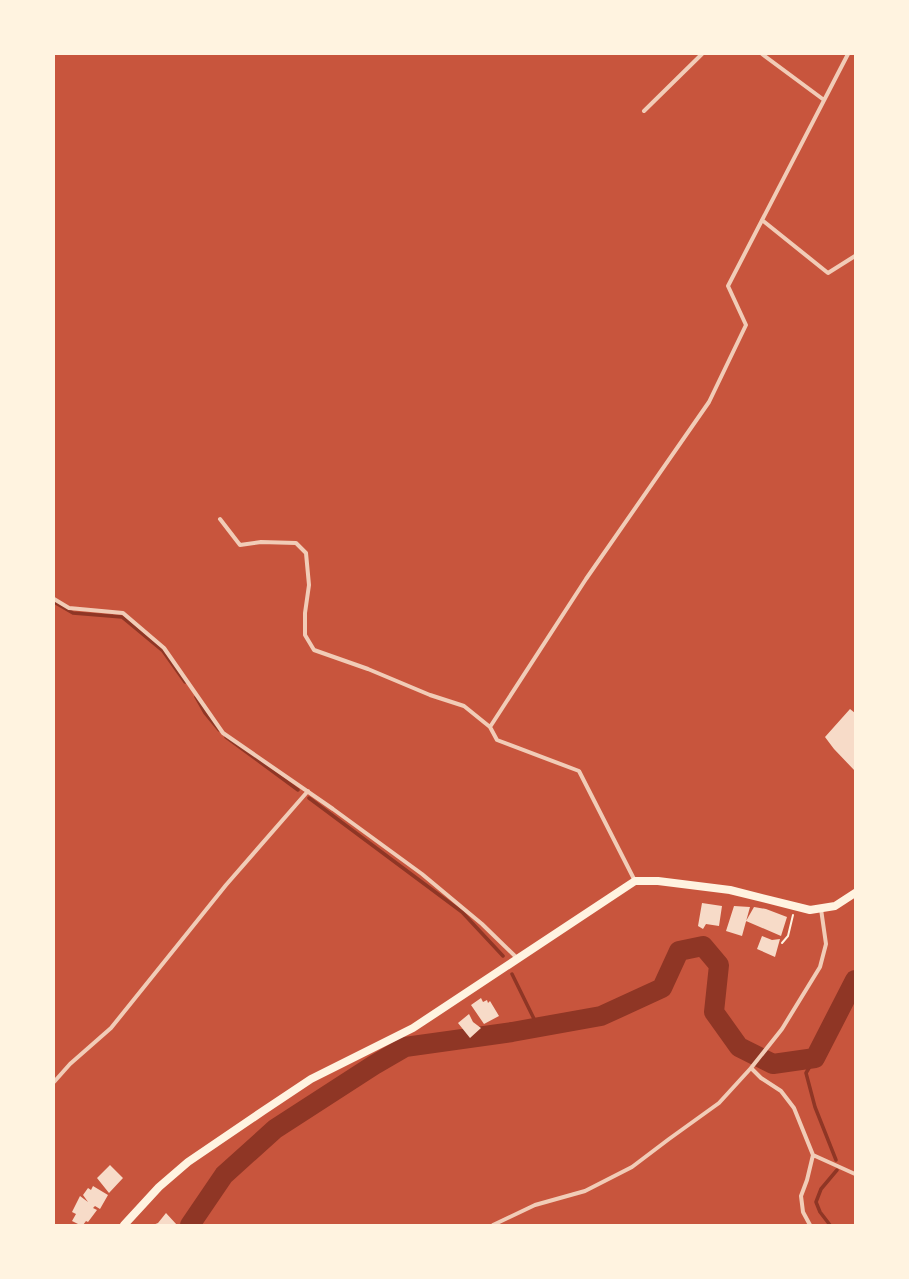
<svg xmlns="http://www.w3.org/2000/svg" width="909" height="1279" font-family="Figtree,sans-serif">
<rect width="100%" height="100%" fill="#c8553d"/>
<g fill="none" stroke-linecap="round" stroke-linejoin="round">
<path stroke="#8f3625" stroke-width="3.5" d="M54,602L73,613L122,617L163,651L185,682
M196,697L205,713L219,730
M226,737L298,790
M309,798L462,912L503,956
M512,974L538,1027
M815,1058L806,1073L815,1107L836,1160
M830,1225L820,1212L816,1202L821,1189L837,1170"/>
<path stroke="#8f3625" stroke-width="20" d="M190,1225L224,1175L275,1129L374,1065L405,1047L512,1032L601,1016L662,988L679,951L703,946L719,965L714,1012L739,1047L773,1064L815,1058L855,980"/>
</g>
<path fill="#f7dbc8" d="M850,709L855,713V771L834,749L825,737Z
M702,903L722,906L719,926L706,924L703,929L698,926Z
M734,906L750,907L742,936L726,931Z
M754,907L766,909L787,917L781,936L746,921Z
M762,936L772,940L780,939L775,957L757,949Z
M481,998L483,1002L487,1000L488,1003L490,1001L499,1016L484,1024L471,1005Z
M469,1014L473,1022L481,1028L470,1038L458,1023Z
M110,1165L123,1178L109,1193L97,1178Z
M93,1186L108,1195L100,1209L95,1206L93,1208L97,1210L88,1222L86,1221L83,1225H80L72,1221L76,1214L72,1212L80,1196L88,1202L83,1195L88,1188L91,1190Z
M166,1213L177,1225H153L158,1223Z"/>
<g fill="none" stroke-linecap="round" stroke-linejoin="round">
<path stroke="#fff3e0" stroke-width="2" d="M782,943L788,936L793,915"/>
<path stroke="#f1ccb7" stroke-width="4" d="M762,54L824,100
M644,111L702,54
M762,220L828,273L855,256
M220,519L240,545L261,542L296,543L306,553L309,585L305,613V635L314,650L368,669L430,695L464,706L490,727
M54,599L69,608L123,613L164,648L223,733L333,809L422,874L482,924L517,958
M635,881L579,771L497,740L490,727L586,579L709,402L746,325L728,286L848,54
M54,1082L70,1064L111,1028L226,885L308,791
M813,1155L855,1174
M493,1225L535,1205L585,1191L632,1167L669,1139L719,1103L751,1068
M810,1225L803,1212L801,1196L807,1180L813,1155L794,1108L781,1091L761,1078L751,1068L782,1029L820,967L826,944L821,909"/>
<path stroke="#fff3e0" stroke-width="8" d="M124,1225L159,1187L188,1162L263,1111L311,1079L413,1028L635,881H658L730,890L810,910L835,906L855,893"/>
</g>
<rect width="909" height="1279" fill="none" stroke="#fff3e0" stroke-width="110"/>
</svg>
